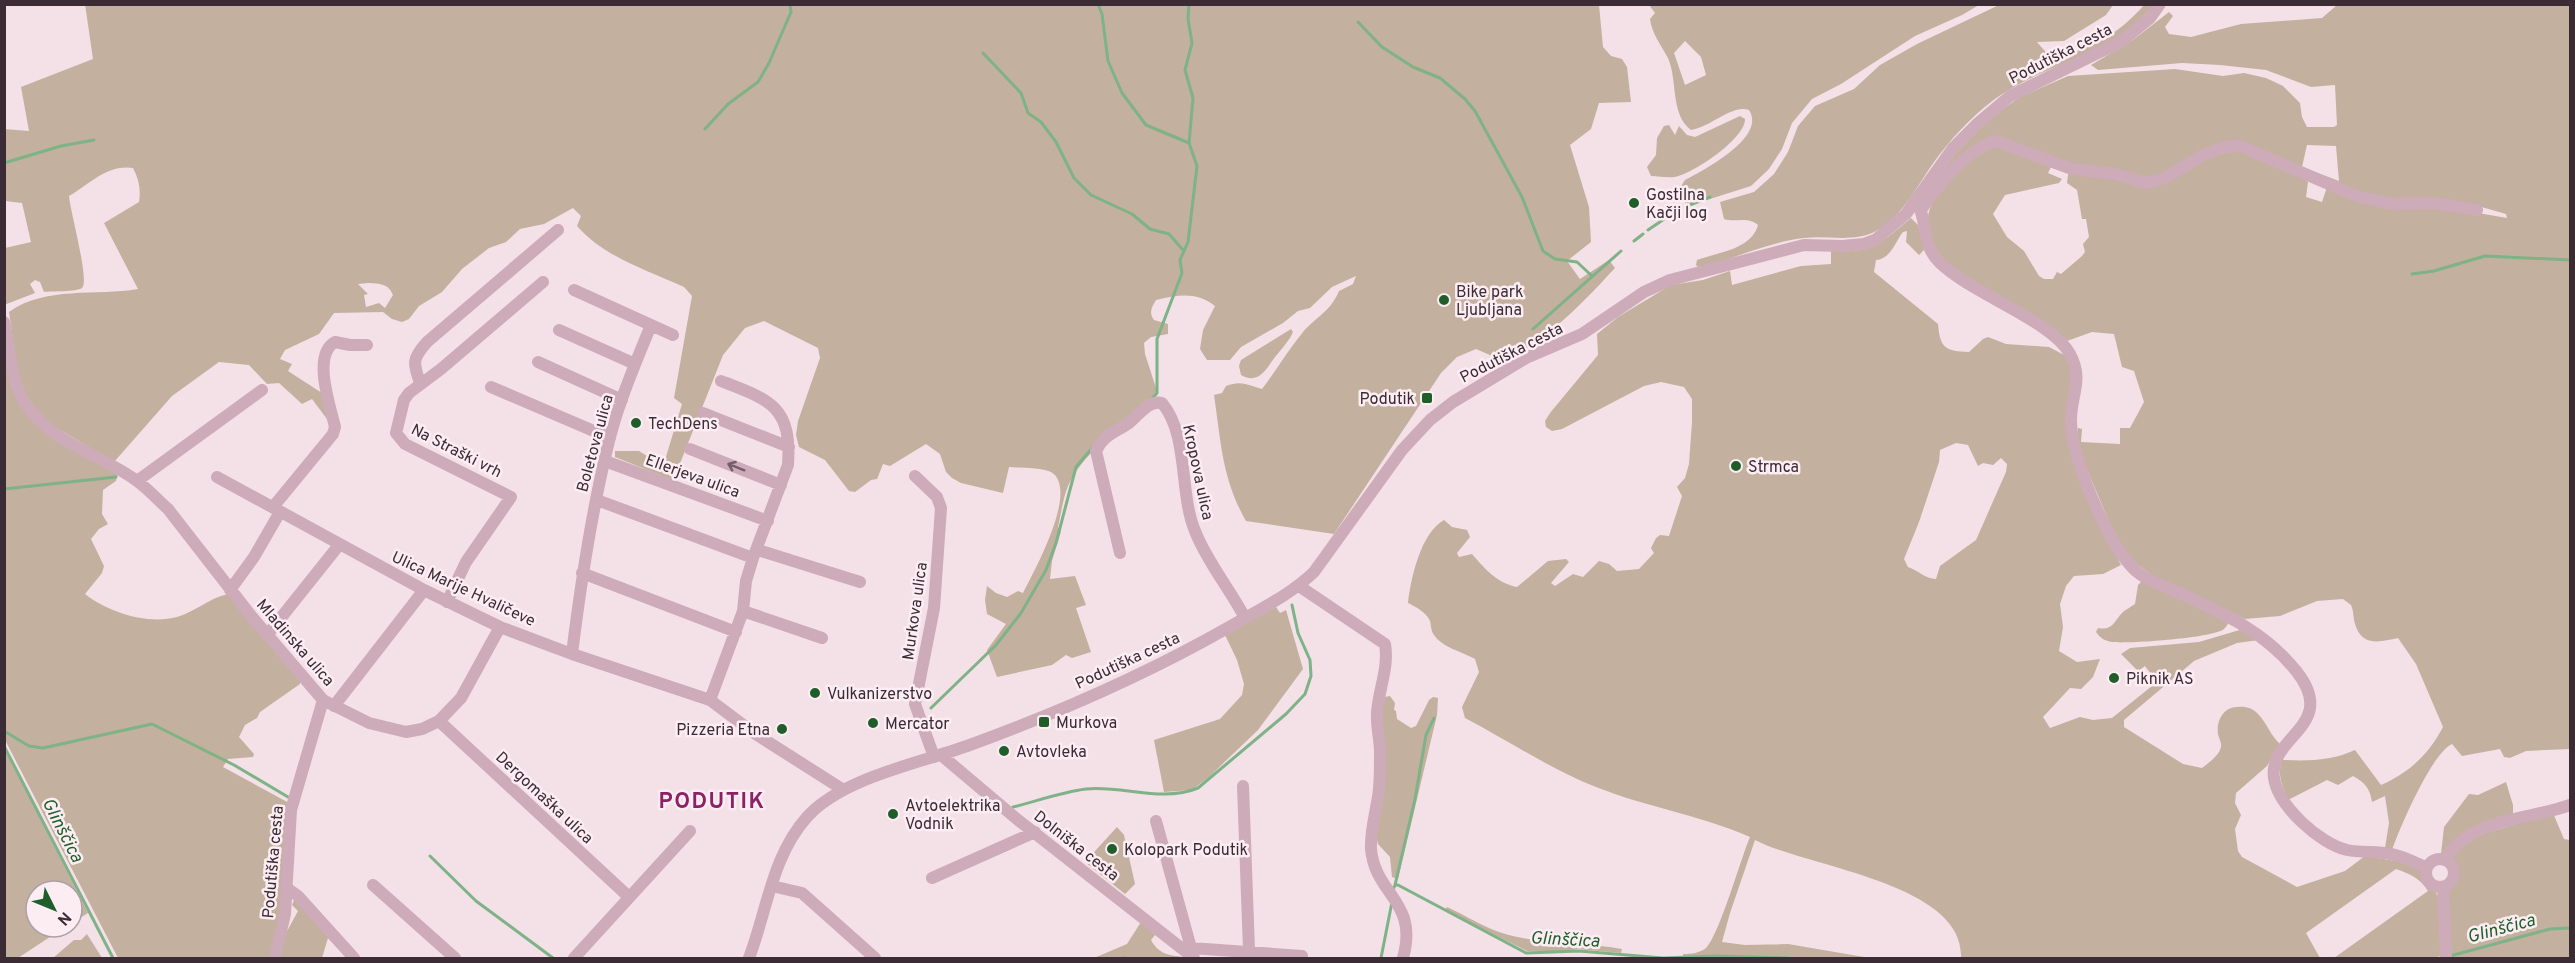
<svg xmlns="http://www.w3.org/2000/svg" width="2575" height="963" font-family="Overpass,sans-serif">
<rect width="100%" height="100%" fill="#f4e0e7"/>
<path fill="#c4b09f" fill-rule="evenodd" d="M85,4L1599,5L1603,47L1611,56L1622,59L1627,67L1631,102L1599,103L1591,129L1570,145L1589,207L1591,242L1567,261L1580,279L1609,260L1615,268C1589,296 1537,353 1499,359L1476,349L1457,357L1441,373L1334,534L1246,521C1222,479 1221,442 1214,395L1222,393L1226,386C1241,380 1248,385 1262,389C1276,371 1288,350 1303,332C1317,316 1331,311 1339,291L1353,284L1356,276L1332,287L1310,308L1298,311L1283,323L1241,347L1230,360H1207L1200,349L1203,330L1215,306C1196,291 1178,295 1156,300C1151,308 1149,313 1154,320L1168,324V334L1151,337L1144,343L1145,354L1157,391C1131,426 1087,444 1068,486C1063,498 1061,514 1058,527L1061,531L1052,561L1050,579L1075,576L1086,605L1076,608L1091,652L1072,658L1066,655L1052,665L997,677L987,650L1006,624L987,614L985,600L987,586L996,593L1007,597L1018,591L1023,593C1034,571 1080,489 1051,472C1041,467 1021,468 1009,467L1003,493L961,483L952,478L946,472L940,454L926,444L890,466L883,464L877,479L871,480L855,492L849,491L825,460L799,447L796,435L798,421L820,358L818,348L764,321L745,328L723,355L679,466L665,460L682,404L674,398L692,296L684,287C647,270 604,257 577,226L581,216L573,208L544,224L520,229L506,242L489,248L462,269L442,292L419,306L409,319L402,322L392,319L383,312L334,313L319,334L285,350L280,359L292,364L288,371L325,395L330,423L312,399L302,404L279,383L267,384L249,365L219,362L172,396L114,462L50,424L34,410L19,382L9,312C45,286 96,296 138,289L104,223L139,202C141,190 139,179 133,168C107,164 90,184 69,196C70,210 90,282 82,288C76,292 52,291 44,292L40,282L35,280L30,284L35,293L4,305L5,248L31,242L22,203L5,201L4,129L29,131L21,87L93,59ZM368,283C380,284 388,283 393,295L385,308L379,303L366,307L364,295L368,294L358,284Z
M1649,5H1979L1962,15L1915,36L1841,84L1812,99L1792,123L1782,149L1769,169L1751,186L1691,205L1685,203L1681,186L1685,180C1704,170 1767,137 1749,110C1732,104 1711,127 1691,130C1670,114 1678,81 1668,58C1661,45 1652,34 1650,19L1655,13ZM1685,41L1701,57L1706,75L1685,85L1674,53Z
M1999,5H2113L2106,15L2064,41L2037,42L2050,57C2087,53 2120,33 2144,5H2153C2113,57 2041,63 1991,102C1969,119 1950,140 1934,162C1917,186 1903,216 1876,231C1854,243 1828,235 1804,238C1768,242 1734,259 1699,268L1696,265L1697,260C1718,252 1751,250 1758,225C1747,216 1736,223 1724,219L1720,202L1754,192L1774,174L1788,152L1798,126L1815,106L1854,89L1880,65L1917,44Z
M2337,5H2570V749L2526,751L2510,758L2504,757L2500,749L2462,756L2452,744C2432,753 2400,827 2392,850L2385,848L2389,823L2385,796L2372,802C2370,788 2365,783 2353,776L2338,785L2327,780L2288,800C2281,783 2276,772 2284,755L2283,760C2309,761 2331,761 2355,750L2381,785C2409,773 2429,754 2443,727L2416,664L2398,638C2379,642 2362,647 2355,624C2353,617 2354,612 2351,605L2343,599L2317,601L2280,616L2245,619L2152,575L2138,565L2125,551L2110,524L2078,448V428L2082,429L2081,442L2120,444V428H2130L2144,402L2134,371L2122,367L2114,334L2092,332L2067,341C2010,290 1859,260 1963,164C1995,135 2010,145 2046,161L2052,165L2048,173L2062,179L2059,183L2005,195L1993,214L2007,237L2024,251L2039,276L2044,279H2053L2057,272L2061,274L2082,256L2085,252L2083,244L2089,237L2086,219H2082L2077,190L2067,183L2068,175L2071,171L2113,176L2149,185L2164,181L2200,158L2224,149L2240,148L2292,171L2308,182L2306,197L2322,202L2327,187L2354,198L2383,205L2398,207L2432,205L2507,218L2506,214L2478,206H2461L2434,200L2405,203L2369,198L2337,187L2239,144C2225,145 2212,147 2199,154C2182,163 2168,179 2147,180C2136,180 2126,175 2116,172C2101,168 2086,170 2071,166C2062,163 2054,159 2046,155C1991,130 1984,137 1943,177L1939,174L1958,151L1993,116L2020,97L2068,76L2175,69L2223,76L2244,73L2266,78L2283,86L2300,103L2302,117L2307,127H2334L2337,125L2335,85L2311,87L2266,70L2220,65L2182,63L2098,70L2091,65L2133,40L2169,12L2173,16L2165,27L2169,34L2191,37L2241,24L2322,18ZM2307,145L2336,146L2339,181L2302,167Z
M1740,116L1745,119C1746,138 1692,175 1674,177C1667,178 1658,176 1651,176L1647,167L1656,155L1657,138L1664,126L1669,125L1675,135L1679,126L1687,135L1695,137Z
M1911,218L1918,225L1924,250L1919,255L1906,242L1907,231L1903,232C1895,242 1891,259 1876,260L1874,272L1938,324C1940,349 1946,351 1969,352L1983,339L1988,337L2006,344L2049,347L2066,356L2073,370L2067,418L2110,544L2121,565L2103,574L2074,576L2066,586L2060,604L2063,627L2059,651L2077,662L2100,659L2093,677L2081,689L2070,688L2043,717L2050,728L2080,717L2093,720L2112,718L2157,682L2145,666L2138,671L2121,654L2130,648L2199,642L2243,629L2259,640L2237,643L2194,661L2124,720V727L2183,764L2202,768C2208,763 2219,756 2221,747C2222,743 2219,739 2218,734C2216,722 2223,707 2237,707C2245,706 2253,708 2258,714C2267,723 2270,735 2280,744L2267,766L2236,793L2235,803L2241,815L2235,829L2238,851L2242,857L2297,887L2345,871L2365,856L2402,862L2423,871C2424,883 2434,886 2438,897L2441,956L2433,958H2334L2428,891C2420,878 2410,874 2396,869L2306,933L2320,958H1961C1965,883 1806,867 1755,840L1730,913L1722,942L1745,945L1788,944L1870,958H1683V954C1691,954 1700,953 1706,948C1719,936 1741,858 1750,837C1700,815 1646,807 1596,787C1550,769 1509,741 1465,718L1462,707L1479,672L1475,659C1461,651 1443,648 1434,635C1431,631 1431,625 1430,621C1426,612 1416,607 1408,603C1411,577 1421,533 1444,520L1452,527L1467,530L1470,537L1457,553L1459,557L1472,554C1486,570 1497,583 1517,587L1548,561L1566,559L1569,562L1551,583L1555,586L1573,574L1583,577L1599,561L1609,564L1617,571L1639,569L1654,553L1651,548L1656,538L1660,535L1669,536L1682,496L1677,487L1685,478L1689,464L1692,422V399L1684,387L1661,382L1644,386L1562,429L1552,431L1546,427L1545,421L1550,413L1598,355L1597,334L1618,317L1671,285L1703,280L1730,271L1732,285L1801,266L1831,264V251C1875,253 1879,244 1911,218ZM1956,443L1968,445L1978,466L1983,463L1993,465L2001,458L2007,464L2006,472L1976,540L1940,566L1936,579C1925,579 1918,570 1908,567L1904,559L1919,522L1939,462L1940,450Z
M1291,329L1293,332L1290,338C1285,345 1280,351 1275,357C1266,369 1259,385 1241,375L1239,366L1241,360Z
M4,337L26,410L118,472L116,481L103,490L102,514L108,524L99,529L91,539L104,566L102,573L85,594C108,612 147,625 177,617C195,612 209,598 228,594L300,681V684L260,712L257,718L245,725L239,737L254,754L253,757L228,759L223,767L289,803L282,908L270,958H118L5,740Z
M615,451H639L647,456L644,465L674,476L672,480L615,457Z
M2142,581L2229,621C2228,624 2226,627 2224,629C2213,638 2128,644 2112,642C2105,641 2100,638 2096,632L2098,628C2113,631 2114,621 2122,613C2126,609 2131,607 2135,604L2138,585Z
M1276,607L1280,613L1286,610L1303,669L1258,730L1210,776L1192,790L1164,792L1154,740L1220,719L1242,695L1244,684L1237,660L1225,635Z
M1390,696L1395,703L1394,710L1396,711L1397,719L1411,728L1416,726L1429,700L1433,697L1438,698L1437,715L1398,879L1392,877L1390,857L1378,844L1375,832L1380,718L1385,697Z
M5,749L88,913L72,923V891H36V927H65L18,958H5Z
M2506,782L2513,805V816L2444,855L2441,854L2444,827L2469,794L2478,795Z
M2553,813L2564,839L2570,840V958H2451L2446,889L2457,876L2455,866L2449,858L2466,839Z
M1117,827L1124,835L1135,884L1125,894L1085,862Z
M295,898L348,958L328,938L322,958H280L286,933L298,911L292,905Z
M1447,907C1465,915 1483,927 1502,933C1541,945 1582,942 1622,949L1621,953L1578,949L1563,952L1527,951L1445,910Z
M1141,922L1155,935L1151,940C1160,957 1173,955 1190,958H1094L1127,944Z
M87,934L102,958H53L74,940H81Z"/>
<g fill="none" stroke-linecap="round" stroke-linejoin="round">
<path stroke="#7eb287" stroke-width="3" d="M1098,4L1102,14L1108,61L1122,93L1146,125L1189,143
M1358,22L1382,47L1413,67L1440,78L1465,99L1475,111L1522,197L1543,251L1555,259L1577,262L1592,276
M983,53L1021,93L1028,113L1041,122L1056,142L1074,178L1091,195L1132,214L1150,229L1169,234L1183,250
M705,129L728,104L758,82L769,63L791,12L790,4
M4,163L61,146L94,140
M1687,206L1710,197
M1648,230L1676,211
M1634,241L1643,234
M2412,274L2434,271L2485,256L2570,260
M1533,329L1621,251
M1151,400L1157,393V339L1182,273L1180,260L1188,242L1197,166L1189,143L1193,98L1185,70L1192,43L1188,19L1189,4
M4,489L116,477
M4,608V610
M931,708L996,645L1021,613L1046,570L1056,543L1076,467L1093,447
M4,731L29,746L43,748L152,724L234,765L288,797
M4,746L113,958
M1013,807C1037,801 1062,792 1086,789C1122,785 1162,803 1198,788L1286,714L1305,694L1311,676L1310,660L1298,633L1292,605
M430,856L476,901L553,958
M1395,885L1415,799L1426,735L1434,718
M1393,890L1395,885H1398L1526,953L1579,951L1663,958L1715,956L1788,958
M2450,956L2550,929L2570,928
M1123,958H1125
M1381,958L1392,902"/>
<path stroke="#cdabb9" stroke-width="12" d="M1916,201C1929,221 1920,244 1940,263C1972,294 2051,320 2070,354C2084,380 2071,394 2071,420C2071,457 2106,539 2131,566C2142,579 2162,585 2177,592C2222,613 2265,631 2297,672C2339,726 2268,736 2274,778C2278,806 2320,844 2347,850C2362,853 2376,851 2391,854C2403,856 2416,863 2427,868
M1921,210C1939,184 1965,150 1996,141L2072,169L2116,174L2146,183L2165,178L2203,155L2225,147L2240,146L2359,197L2393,204L2433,203L2477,210
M574,290L673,335
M4,322C10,347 10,375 22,398C44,441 101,454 137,481C148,489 158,500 168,509L252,617L323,700L369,723L406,732L422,729L439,721L461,698L500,627
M559,330L635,364
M538,362L622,400
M420,383C413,362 412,359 427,342L558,230
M491,387L610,438
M703,413L789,447
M690,449L781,485
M605,461L768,521
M915,476L937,497L941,508L934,608L915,704L934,757
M217,477L424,590L500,627L572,654L710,700L754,733L842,789
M137,481L262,390
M597,500L753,558
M273,507L333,434L335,427C330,405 312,355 335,342L350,345H367
M758,550L860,582
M1120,553L1096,451C1103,435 1116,432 1129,423C1139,415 1148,400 1162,403C1189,435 1179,493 1195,531C1207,562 1230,589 1245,618
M582,573L736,632
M1299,586L1385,644C1389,668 1379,688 1377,712C1376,726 1380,739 1380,753C1380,765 1380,777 1379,789C1377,809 1370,829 1371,849C1375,895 1419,901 1403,958
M230,590L254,557L280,512
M447,602L466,562L511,497L405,444L396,433L404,400L409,393L441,369L543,282
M743,611L822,638
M268,634L339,545
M572,654C581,581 592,508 610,437C620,399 636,362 651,325
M710,700L743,611L746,581L753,558L788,465C792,406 770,400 721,381
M334,706L424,590
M439,721L629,897
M941,755L1018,820L1194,958
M1243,786L1249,950
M1156,821L1191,948
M2426 873a14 14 0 1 1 28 0a14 14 0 1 1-28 0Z
M2444,860C2473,816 2526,821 2570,805
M932,878L1035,832
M373,885L455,958
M772,886L802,893L875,958
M2443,887L2446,958
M287,888L298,896L354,958
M1189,952L1191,948L1302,956
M275,958L285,914L291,810L323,700
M574,958L690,831
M749,958C767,911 772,856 807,817C842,778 917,764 967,746C1058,713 1147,674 1231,626C1260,609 1290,595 1314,572L1402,450L1430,420L1453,402L1526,358L1582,334L1644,292L1670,280L1804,245L1842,246L1864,244L1875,240L1906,214L1953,148L1978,123L2010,96L2122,41L2150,18L2160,4"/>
</g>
<defs><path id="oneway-shaft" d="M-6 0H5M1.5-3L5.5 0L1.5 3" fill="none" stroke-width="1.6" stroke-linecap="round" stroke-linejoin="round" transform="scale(1.5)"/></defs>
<use stroke="#755e69" href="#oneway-shaft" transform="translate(736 467) rotate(-158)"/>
<g fill="#1f5e2a" stroke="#fbedf2" stroke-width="2">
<circle cx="1634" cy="203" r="6"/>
<circle cx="1444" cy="300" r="6"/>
<rect x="1421" y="392" width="12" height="12" rx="3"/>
<circle cx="636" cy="423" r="6"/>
<circle cx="1736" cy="466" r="6"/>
<circle cx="2114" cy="678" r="6"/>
<circle cx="815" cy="693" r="6"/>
<rect x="1038" y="716" width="12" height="12" rx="3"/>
<circle cx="873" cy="723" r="6"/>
<circle cx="782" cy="729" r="6"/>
<circle cx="1004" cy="751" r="6"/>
<circle cx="893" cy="814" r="6"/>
<circle cx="1112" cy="849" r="6"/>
</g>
<g text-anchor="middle" stroke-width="5" stroke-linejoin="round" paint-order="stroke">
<g font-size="16" fill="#3b2b34" stroke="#fbedf2">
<text transform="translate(2060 53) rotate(-27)" y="6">Podutiška cesta</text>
<text transform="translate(1511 352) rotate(-27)" y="6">Podutiška cesta</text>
<text transform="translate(594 443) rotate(-75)" y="6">Boletova ulica</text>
<text transform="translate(457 450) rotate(27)" y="6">Na Straški vrh</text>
<text transform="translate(1199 472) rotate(78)" y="6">Kropova ulica</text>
<text transform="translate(693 475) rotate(20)" y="6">Ellerjeva ulica</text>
<text transform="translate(464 588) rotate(25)" y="6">Ulica Marije Hvaličeve</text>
<text transform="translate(914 611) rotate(-82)" y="6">Murkova ulica</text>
<text transform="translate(296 642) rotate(49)" y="6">Mladinska ulica</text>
<text transform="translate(1127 660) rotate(-25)" y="6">Podutiška cesta</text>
<text transform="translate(545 797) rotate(43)" y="6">Dergomaška ulica</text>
<text transform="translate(1077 845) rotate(38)" y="6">Dolniška cesta</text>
<text transform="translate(272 862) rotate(-85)" y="6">Podutiška cesta</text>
</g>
<g font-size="16" fill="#3b2b34" stroke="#fbedf2" text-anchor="start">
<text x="1646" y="200">Gostilna<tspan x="1646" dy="18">Kačji log</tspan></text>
<text x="1456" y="297">Bike park<tspan x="1456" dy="18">Ljubljana</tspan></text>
<text x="1415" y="404" text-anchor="end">Podutik</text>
<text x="648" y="429">TechDens</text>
<text x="1748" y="472">Strmca</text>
<text x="2126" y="684">Piknik AS</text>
<text x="827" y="699">Vulkanizerstvo</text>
<text x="1056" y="728">Murkova</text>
<text x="885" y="729">Mercator</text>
<text x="770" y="735" text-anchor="end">Pizzeria Etna</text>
<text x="1016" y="757">Avtovleka</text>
<text x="905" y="811">Avtoelektrika<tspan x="905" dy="18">Vodnik</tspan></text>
<text x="1124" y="855">Kolopark Podutik</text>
</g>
<g font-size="18" font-style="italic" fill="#1f5e2a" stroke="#fbedf2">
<text transform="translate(63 830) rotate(63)" y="6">Glinščica</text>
<text transform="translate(2501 928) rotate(-15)" y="6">Glinščica</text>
<text transform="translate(1565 939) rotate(3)" y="6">Glinščica</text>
</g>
<g font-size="22" font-weight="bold" letter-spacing="1.5" fill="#8c2165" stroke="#fbedf2">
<text x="712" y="808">PODUTIK</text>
</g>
</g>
<rect width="2575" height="963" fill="none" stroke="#3b2b34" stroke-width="12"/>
<g transform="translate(54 909) rotate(133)"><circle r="28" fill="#fbedf2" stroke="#ae9fa6" stroke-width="1.5"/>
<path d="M0-4.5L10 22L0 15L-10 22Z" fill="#1f5e2a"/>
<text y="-9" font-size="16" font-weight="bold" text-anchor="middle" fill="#3b2b34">N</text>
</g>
</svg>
